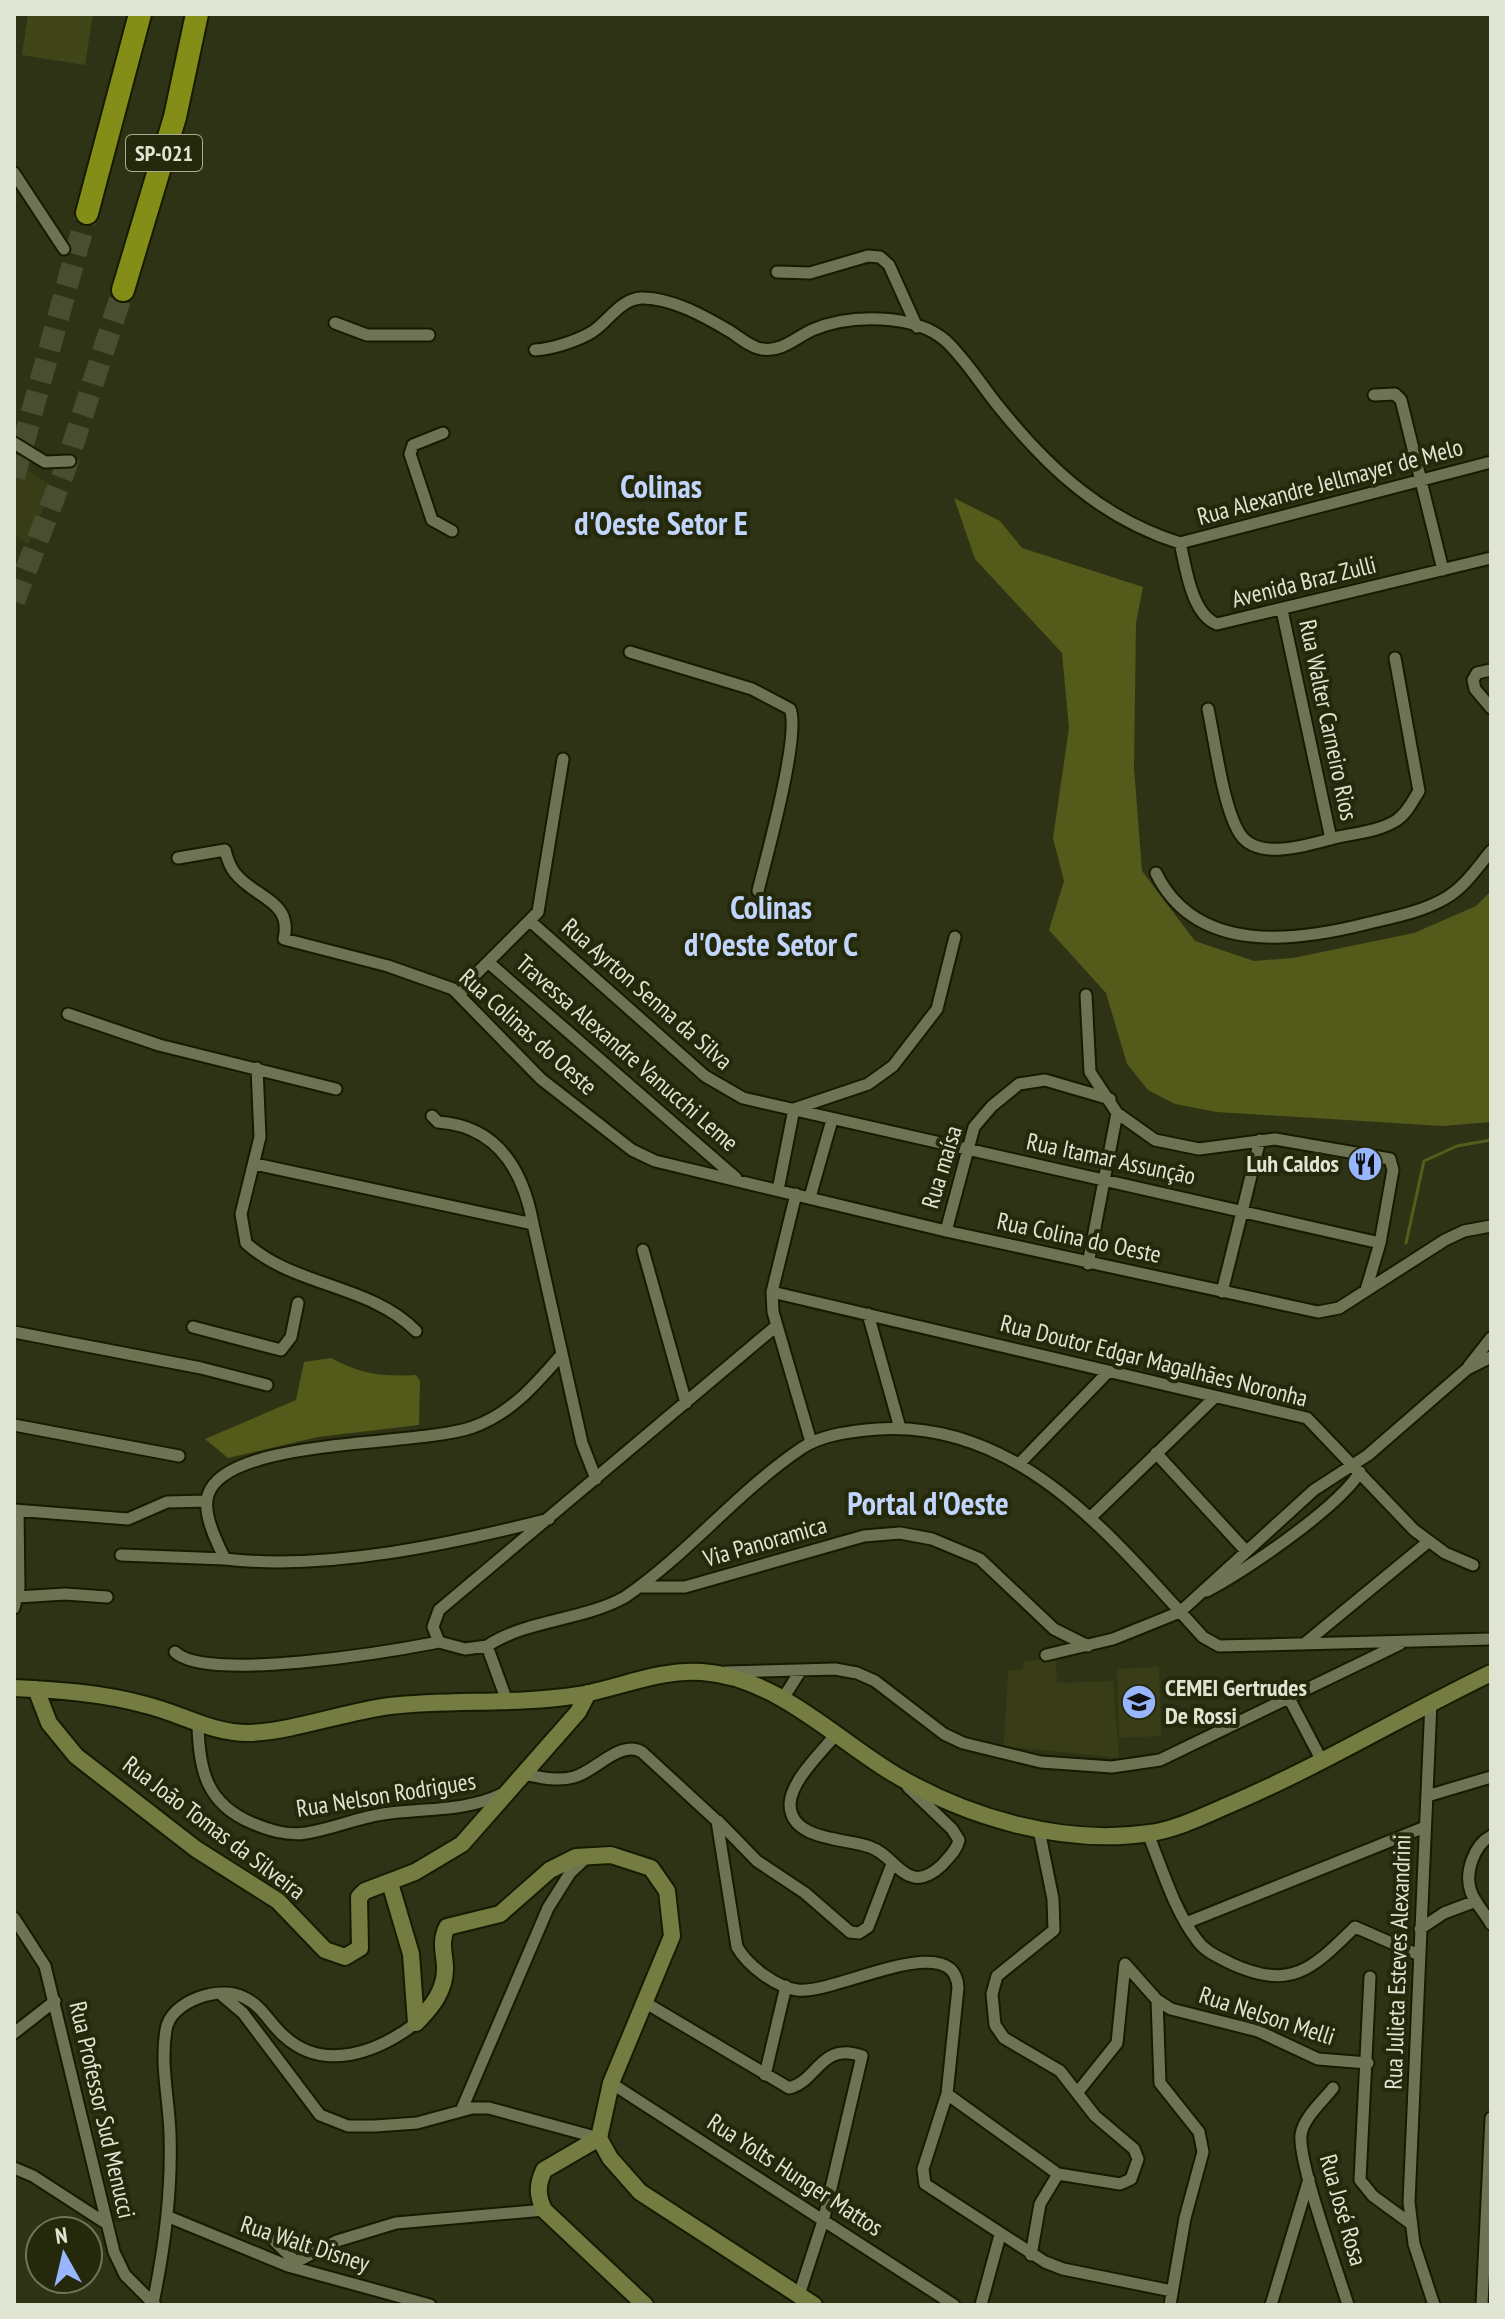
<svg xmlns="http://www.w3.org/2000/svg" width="1505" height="2319" font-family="'PT Sans Narrow',sans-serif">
<rect width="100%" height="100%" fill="#2f3315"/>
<path fill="#383d18" d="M14,466L23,467L53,487L28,544L14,534Z
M1056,1659L1057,1683L1113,1681L1119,1758L1004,1746L1008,1671L1023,1669V1661Z
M1159,1667L1161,1736L1119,1738L1117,1669Z"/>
<path fill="#404617" d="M28,14H93L85,65L22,55Z"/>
<path fill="#535a1a" d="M954,498L1000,521L1022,548L1143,587L1136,623L1134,768L1142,871L1195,941L1254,961L1293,958L1414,933L1476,906L1491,891V1122L1442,1126L1216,1112L1175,1104L1148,1090L1127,1064L1106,993L1049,930L1064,881L1053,838L1069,728L1062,653L975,559Z
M331,1358C360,1374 382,1377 416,1375L420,1381L419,1425L318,1437L228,1458L205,1439L296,1400L304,1362Z"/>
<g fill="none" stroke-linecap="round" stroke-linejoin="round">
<path stroke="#555d1c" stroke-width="3" d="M1406,1243L1424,1161L1457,1146L1491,1140"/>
<path stroke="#4a4e31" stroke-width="22" stroke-dasharray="22 11" stroke-linecap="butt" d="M14,477L87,213
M14,601L64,472L123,290"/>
<g stroke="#171a00" stroke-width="15">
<path id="street" d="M14,173L64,249
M777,272L810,273L868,256L880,257L889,265L917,327
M335,323L367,335H429
M535,350C552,349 577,341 592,332C609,321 619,300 641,298C671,297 706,317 731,332C740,338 752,348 762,349C782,352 795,338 812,330C849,314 914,313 946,341C966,360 982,386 999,407C1049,469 1103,519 1180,543L1491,462
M1374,395L1395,394L1401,400L1443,570
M443,433L413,445L410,454L432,520L452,531
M14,443L45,462L70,461
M1180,543C1186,567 1191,614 1217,624L1491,558
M1282,610L1331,839
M630,652L752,689L790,709C801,734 766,858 758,891
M1491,670L1477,673L1473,680L1475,689L1491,708
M1208,709C1215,741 1223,808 1240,834C1259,863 1313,843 1338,837C1357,833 1380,831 1397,820C1407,813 1412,802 1419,791L1395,658
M178,858L225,850C227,858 230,867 235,873C254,898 293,900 284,939L388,966L453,989L541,1079L632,1150L655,1161L946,1231L1318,1312L1339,1308L1445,1240L1464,1231L1491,1226
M1156,873C1196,955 1295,942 1369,923C1394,917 1421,912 1444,899C1464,888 1477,868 1491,851
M530,921L705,1076L743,1098L1380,1243
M488,962L736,1178
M460,995L471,979L538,912L563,759
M1086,995L1090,1072L1117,1113L1155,1140L1199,1149L1275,1139L1390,1159L1393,1170L1380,1243L1366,1290
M68,1014L159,1045L336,1089
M257,1068L260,1137L241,1214L246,1243C294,1287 370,1284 416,1331
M432,1116L438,1122C497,1126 523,1169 533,1224
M255,1164L533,1224L582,1443L596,1479
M778,1190L794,1109L868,1084L893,1066L937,1009L955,937
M796,1194L772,1292L773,1312L811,1442
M810,1197L832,1120
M946,1231L974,1127L992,1106L1019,1084L1045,1080L1110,1099
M643,1250L686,1403
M1088,1264L1117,1113
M772,1292L1307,1418L1414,1530L1445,1553L1473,1565
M1222,1292L1260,1140
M868,1314L900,1428
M193,1327L281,1350L291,1337L298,1303
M14,1332L201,1368L267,1385
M1469,1366L1491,1338
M14,1425L179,1456
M1156,1453L1245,1550
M1020,1463L1108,1372
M14,1510L128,1519L167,1502L207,1501
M1090,1518L1215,1397
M549,1519C451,1544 327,1571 225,1559C217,1543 202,1513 208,1495C226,1437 418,1447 473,1427C512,1413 536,1384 562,1354
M121,1555L225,1559
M639,1587H685L864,1536L900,1533L932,1539L980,1559L1054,1629L1088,1646
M1207,1591C1246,1570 1338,1508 1360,1472
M17,1597L65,1594L107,1597
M14,1608L19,1588L18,1510
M1304,1644L1428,1542
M487,1646L465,1649L439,1642L433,1627L439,1610L775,1327
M175,1652C206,1683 393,1651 439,1642
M1046,1655L1113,1639L1180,1612L1314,1490L1368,1455L1467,1369L1491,1357
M725,1672L835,1669L857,1673L875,1681L944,1734L963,1743L1041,1762L1112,1767L1160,1760L1400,1644
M782,1700L801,1670
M1290,1700L1322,1761
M507,1701L487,1646C528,1619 582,1621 625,1597C688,1554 738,1491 802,1448C823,1434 853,1431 878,1429C1022,1420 1115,1541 1203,1637L1219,1646L1491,1639
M1431,1702L1409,2202L1414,2244L1434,2305
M198,1725C199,1771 207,1804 252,1823C269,1830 287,1836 306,1833C332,1829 356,1818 383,1814C423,1808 465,1812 502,1794
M837,1733C823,1751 791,1780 790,1804C790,1841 846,1838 870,1847C897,1856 907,1898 942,1865C949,1857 957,1850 959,1840L952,1829L908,1787
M523,1774C539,1777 557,1782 574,1777C595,1772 620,1739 642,1752L717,1821L737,1947C748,1966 776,1987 797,1990C833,1996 955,1926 958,1988L947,2094L923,2169L925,2184L1045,2262L1063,2269L1172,2291
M1427,1796L1491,1777
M718,1821L757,1861L805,1893L850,1932L859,1933L868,1927L892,1864
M1148,1834C1162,1868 1174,1910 1197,1940C1205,1952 1219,1957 1232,1964C1292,1991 1313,1968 1355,1927L1419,1955
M1491,1836C1474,1845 1464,1873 1471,1892C1475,1903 1485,1913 1491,1924
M14,1918L45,1966L114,2252L125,2275L155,2305
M1186,1923L1425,1827
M1420,1929L1444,1913L1476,1901
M1370,1977L1360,2180L1373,2196L1410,2223
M223,1996L243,2013L320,2115L348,2126H375L417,2123L472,2108H489L599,2138
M1157,2000L1160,2083L1199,2132L1203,2152L1185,2218L1170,2305
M646,2003L789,2088C817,2082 821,2041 862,2056L824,2218L799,2295
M14,2033L55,2001
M765,2075L786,1986
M611,2083L954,2305
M1333,2088C1323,2101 1303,2118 1301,2135C1298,2162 1338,2272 1348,2305
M1077,2093L1117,2043L1125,1964L1157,2000L1171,2009L1258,2031L1318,2059L1368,2063
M947,2094L1058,2174
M461,2111L548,1908L570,1873L587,1857
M14,2168L33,2176L104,2222
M169,2217L288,2266L430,2305
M264,2231L296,2262
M1031,2255L1040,2204L1058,2174L1120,2184L1131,2179L1138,2159L1134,2149L1095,2116L1060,2071L1004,2038L995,2025L992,1994L997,1976L1054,1930L1053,1899L1039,1830
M288,2266L337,2241L396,2223L544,2210
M153,2303C165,2246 172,2192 170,2134C169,2100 160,2064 166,2030C170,2001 221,1984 245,1998C262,2006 270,2024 284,2036C324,2073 378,2052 416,2023
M981,2305L1000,2235
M1271,2305L1309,2179
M1482,2305L1491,2118"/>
</g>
<g stroke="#171a00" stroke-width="20">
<path id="secondary" d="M14,1688C58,1690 103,1693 146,1705C183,1714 212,1734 251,1733C298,1730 344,1712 390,1706C453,1699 516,1705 579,1695C619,1688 660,1669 702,1672C776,1677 834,1738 894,1774C968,1818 1064,1846 1150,1833C1178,1829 1205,1815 1231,1804C1320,1766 1404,1715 1491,1673
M36,1689L49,1723L76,1756L196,1849L278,1901L325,1950L345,1957L360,1948L359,1897L365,1891L415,1872L462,1844L578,1712L588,1693
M390,1883L411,1954L416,2023
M416,2023C432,2007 446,1990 445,1966C444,1952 440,1941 447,1927L500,1914L550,1870L576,1857L611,1855L651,1868L667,1891L672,1936L611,2083L599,2138L610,2158L640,2192L814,2305
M599,2138L544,2170C537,2185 537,2195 544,2210L645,2305"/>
</g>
<g stroke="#171a00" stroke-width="26">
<path id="highway" d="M87,213L140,14
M123,290L175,117L197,14"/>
</g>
<use href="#street" stroke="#6e7453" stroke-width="11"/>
<use href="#secondary" stroke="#747c41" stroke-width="16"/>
<use href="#highway" stroke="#828e18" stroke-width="22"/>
</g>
<defs>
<g id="restaurant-disc" transform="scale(1.8)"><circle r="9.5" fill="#97b6fd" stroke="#25290b"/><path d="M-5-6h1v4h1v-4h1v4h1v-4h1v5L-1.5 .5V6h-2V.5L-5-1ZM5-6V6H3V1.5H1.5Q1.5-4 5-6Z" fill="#111"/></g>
<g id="school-disc" transform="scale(1.8)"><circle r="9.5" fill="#97b6fd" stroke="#25290b"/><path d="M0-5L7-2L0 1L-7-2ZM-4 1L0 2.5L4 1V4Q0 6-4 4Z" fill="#111"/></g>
</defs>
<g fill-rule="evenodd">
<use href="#restaurant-disc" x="1365" y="1164"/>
<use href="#school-disc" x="1139" y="1702"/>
</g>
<g text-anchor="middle" stroke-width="8" stroke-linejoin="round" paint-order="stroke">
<rect fill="#25290b" stroke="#a8ac96" stroke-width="2" x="126" y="135" width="76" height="36" rx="6"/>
<g font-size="22" font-weight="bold" fill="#e0e4d2">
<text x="164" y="161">SP-021</text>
</g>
<g font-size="24" fill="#e0e4d2" stroke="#25290b">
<text transform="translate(1330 482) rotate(-15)" y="8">Rua Alexandre Jellmayer de Melo</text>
<text transform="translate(1304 582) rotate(-14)" y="8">Avenida Braz Zulli</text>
<text transform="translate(1328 720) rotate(78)" y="8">Rua Walter Carneiro Rios</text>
<text transform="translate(647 994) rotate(41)" y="8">Rua Ayrton Senna da Silva</text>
<text transform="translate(528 1032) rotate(42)" y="8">Rua Colinas do Oeste</text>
<text transform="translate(627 1053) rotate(41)" y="8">Travessa Alexandre Vanucchi Leme</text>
<text transform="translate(1111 1159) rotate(12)" y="8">Rua Itamar Assunção</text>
<text transform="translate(942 1167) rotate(-73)" y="8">Rua maísa</text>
<text transform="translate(1079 1238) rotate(12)" y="8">Rua Colina do Oeste</text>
<text transform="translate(1154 1361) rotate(14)" y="8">Rua Doutor Edgar Magalhães Noronha</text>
<text transform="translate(765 1542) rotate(-16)" y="8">Via Panoramica</text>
<text transform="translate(386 1795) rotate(-9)" y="8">Rua Nelson Rodrigues</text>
<text transform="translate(214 1828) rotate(37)" y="8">Rua João Tomas da Silveira</text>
<text transform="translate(1398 1962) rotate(-88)" y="8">Rua Julieta Esteves Alexandrini</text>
<text transform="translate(1267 2016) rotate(18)" y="8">Rua Nelson Melli</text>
<text transform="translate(102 2110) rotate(77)" y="8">Rua Professor Sud Menucci</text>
<text transform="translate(795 2175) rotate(33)" y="8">Rua Yolts Hunger Mattos</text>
<text transform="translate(1343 2210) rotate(74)" y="8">Rua José Rosa</text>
<text transform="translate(305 2244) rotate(18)" y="8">Rua Walt Disney</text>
</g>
<g font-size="24" font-weight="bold" fill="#e0e4d2" stroke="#25290b" text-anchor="end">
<text x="1339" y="1172">Luh Caldos</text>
<text x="1165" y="1696" text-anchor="start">CEMEI Gertrudes<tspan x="1165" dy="28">De Rossi</tspan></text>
</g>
<g font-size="32" font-weight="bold" fill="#c2d5fd" stroke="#25290b">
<text x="661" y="498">Colinas<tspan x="661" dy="37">d'Oeste Setor E</tspan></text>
<text x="771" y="919">Colinas<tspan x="771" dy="37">d'Oeste Setor C</tspan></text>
<text x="928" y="1515">Portal d'Oeste</text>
</g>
</g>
<rect width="1505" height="2319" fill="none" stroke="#e0e4d2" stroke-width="32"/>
<g transform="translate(64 2255) rotate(352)"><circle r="38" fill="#25290b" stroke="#70745b" stroke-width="2"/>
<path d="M0-6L14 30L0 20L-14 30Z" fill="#97b6fd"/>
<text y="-12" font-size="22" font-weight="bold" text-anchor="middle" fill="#e0e4d2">N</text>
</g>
</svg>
